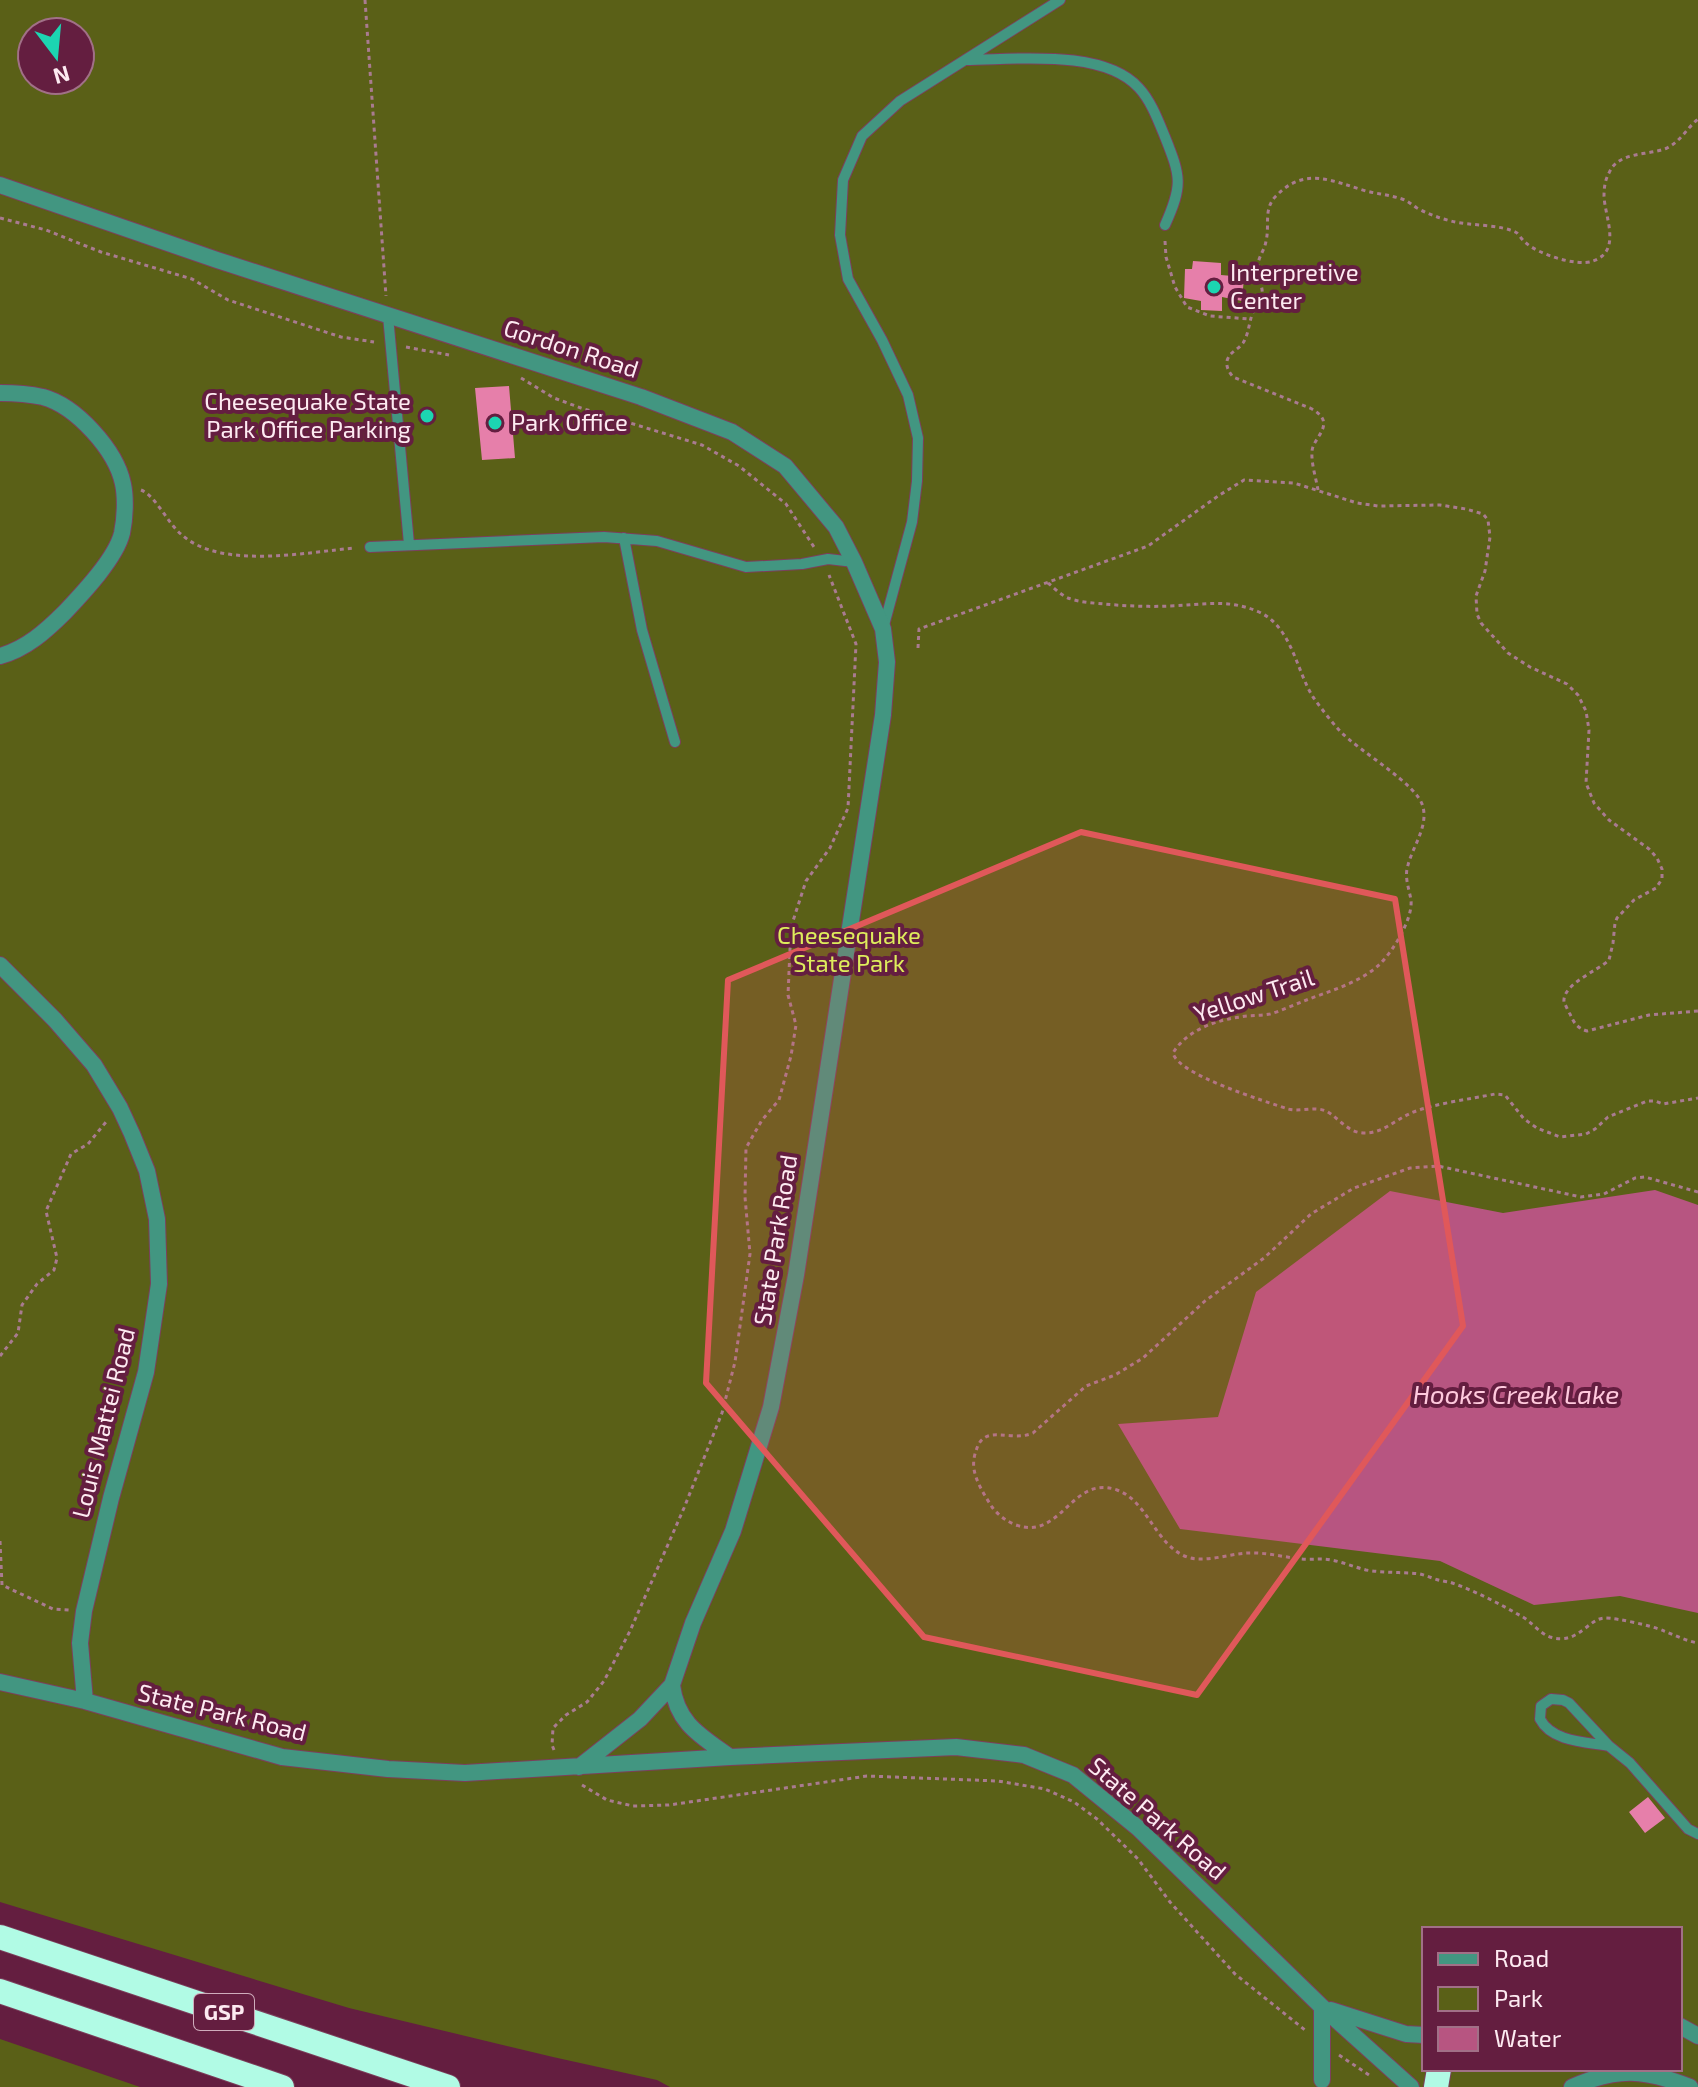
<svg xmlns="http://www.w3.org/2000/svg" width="1698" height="2087" font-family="'Exo 2',sans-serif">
<rect width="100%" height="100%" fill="#641e40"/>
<path fill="#5a6017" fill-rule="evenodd" d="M0,0H1698V2087H670L657,2080L553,2057L349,2008L0,1902ZM32,32H80V80H32ZM1424,1929H1680V2069H1424Z
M0,2039L140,2087H0Z"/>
<path fill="#b75581" d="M1655,1190L1698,1205V1613L1620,1596L1534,1605L1440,1561L1180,1529L1118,1424L1218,1417L1256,1292L1390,1191L1503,1213Z"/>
<path fill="#e67faa" d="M1193,261L1221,263V275L1244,277L1242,301L1222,297V311L1201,310V301L1184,298L1185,269H1192Z
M509,386L515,458L482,460L475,388Z
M1648,1797L1665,1818L1645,1833L1629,1812Z"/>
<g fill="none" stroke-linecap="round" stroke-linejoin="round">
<g stroke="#7c3f5c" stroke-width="12">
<path id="lane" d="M965,60C1014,60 1103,48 1139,88C1151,101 1158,120 1165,137C1181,177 1183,185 1165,225
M388,316L409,544
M624,538L642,630L675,742
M370,547L604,537L657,541L746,567L802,564L828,559L854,562
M883,629L912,522L917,481L918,438L908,395L882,340L848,279L840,235L843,180L862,136L900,101L1060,0
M1609,1746C1586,1742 1552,1742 1540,1719L1541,1706L1551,1699L1563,1700L1569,1703L1609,1746L1630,1763L1688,1829L1698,1834"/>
</g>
<g stroke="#7c3f5c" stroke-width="18">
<path id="street" d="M0,185L217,260L641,397L732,432L785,466L836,527L854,562L883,629L887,662L883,715L796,1275L771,1407L733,1531L693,1623L672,1685L640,1719L579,1767
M0,393C14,393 29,394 43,397C76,406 116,450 123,484C126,498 125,519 122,533C116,558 83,593 65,612C46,631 26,649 0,656
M0,965L55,1020L94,1065L120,1108L132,1134L147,1171L157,1219L159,1284L146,1372L111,1498L84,1611L80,1643L85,1701
M0,1682L85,1701L282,1757L388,1769L465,1773L730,1757L956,1747L1024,1755L1073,1775L1138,1828L1322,2007L1411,2087
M672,1685C677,1724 701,1736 730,1757
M1331,2010L1406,2034L1424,2035
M1680,2026L1698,2036
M1322,2080V2007
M1572,2087C1618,2067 1644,2069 1690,2087"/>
</g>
<g stroke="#7c3f5c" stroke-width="26">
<path id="highway" d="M0,1937L448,2087
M0,1991L282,2087
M1436,2087L1439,2069"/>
</g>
<path stroke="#a97b90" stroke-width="3" stroke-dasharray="4 4" stroke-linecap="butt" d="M365,0L386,296
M0,218L46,230L101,252L192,279L228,300L341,337L374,342
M1165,241L1166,257L1175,287L1187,307L1210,316L1250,319
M406,347L449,355
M521,378L554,398L581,408L702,445L739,466L786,504L814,547
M141,490C156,496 168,524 182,535C221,570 307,552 355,548
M1318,490C1316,478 1311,463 1312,451C1313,437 1339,423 1310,408L1233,377C1229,372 1226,367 1227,361C1229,352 1238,350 1243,343C1251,330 1248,316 1258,304C1269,291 1255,279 1258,264C1259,256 1265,249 1266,241C1270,225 1263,209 1276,196C1305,166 1332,181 1366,191C1378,194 1390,195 1402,199C1408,201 1412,205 1417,208C1428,214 1439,218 1451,221C1470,226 1501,224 1517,233C1519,235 1523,241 1525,242C1537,254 1577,267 1593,261C1622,251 1605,218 1604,196C1604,188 1605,180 1609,173C1618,151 1648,156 1667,148C1680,142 1687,128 1698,119
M1048,583C1054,588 1061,595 1068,598C1078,602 1093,603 1104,604C1126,606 1148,607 1170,606C1203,605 1227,598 1259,612C1292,627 1296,670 1313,697C1321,708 1330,720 1339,730C1358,751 1418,784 1423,807C1428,827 1413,846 1408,865C1404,877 1409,888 1411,900C1413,919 1393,951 1380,964C1360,983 1329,991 1304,1001C1293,1005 1281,1011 1270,1014C1260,1016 1250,1015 1240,1017C1215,1020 1186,1031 1173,1053C1178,1075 1265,1101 1288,1109C1301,1112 1314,1106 1326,1111C1339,1118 1347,1132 1363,1133C1381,1134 1394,1121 1409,1114C1430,1104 1471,1099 1495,1094L1505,1095L1524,1119L1537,1128L1560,1137L1586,1134L1595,1129L1608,1117L1647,1101H1655L1663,1104L1698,1098
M918,648L919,629L1148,546L1218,496L1244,480L1294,483L1357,503L1378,506L1440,505L1466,509L1483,514L1488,520L1490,537L1485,571L1476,596L1477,614L1481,623L1508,653L1530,667L1567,684L1578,695L1586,711L1589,730L1586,783L1594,803L1609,820L1649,849L1657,858L1662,869V879L1656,888L1634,900L1617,918L1615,923L1613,943L1609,960C1599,970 1562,984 1564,1002C1565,1004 1569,1013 1570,1014C1574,1023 1577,1028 1587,1031L1649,1015L1698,1011
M1698,1192L1645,1177L1635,1178L1604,1194L1581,1197L1438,1166L1410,1168L1354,1188L1311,1214L1264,1258L1205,1301L1143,1358L1115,1375L1086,1386L1033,1433C1010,1443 984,1422 976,1451C974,1456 973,1463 974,1469C976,1482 985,1496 992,1507C998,1515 1006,1521 1016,1525C1062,1541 1071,1474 1117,1490C1148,1501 1155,1545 1187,1557C1206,1563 1228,1554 1247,1553C1265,1552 1283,1557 1301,1559C1311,1560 1321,1558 1331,1560C1343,1562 1354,1567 1366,1570C1384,1573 1402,1572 1420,1574C1428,1576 1436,1580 1443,1581C1452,1583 1447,1581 1455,1584C1477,1592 1500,1604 1521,1616C1531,1621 1539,1633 1550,1637C1578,1646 1588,1618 1605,1618C1617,1618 1653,1626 1664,1631C1675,1635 1686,1641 1698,1643
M0,1356L18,1333L22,1305L37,1284L54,1270L57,1258L46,1211L71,1154L88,1144L106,1122
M0,1541L2,1585L53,1609L69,1610
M554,1750L552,1745L553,1728L566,1715L587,1702L604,1681L630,1631L684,1508L722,1413L735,1362L750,1254L745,1197L746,1148L762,1120L779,1100L791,1056L796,1025L788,995L791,927L806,881L830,848L848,808L856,644L829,575
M582,1785L607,1800L633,1806L669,1805L867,1776L998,1781L1045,1789L1074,1802L1097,1819L1138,1859L1170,1902L1235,1974L1305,2030
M1339,2055L1369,2075"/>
<use href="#lane" stroke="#429681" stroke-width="10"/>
<use href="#street" stroke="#429681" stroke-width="16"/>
<use href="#highway" stroke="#b1fbe5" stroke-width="24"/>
</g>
<path fill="#e0585a" fill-opacity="0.2" stroke="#e0585a" stroke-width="6" stroke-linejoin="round" d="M1081,832L1395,899L1463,1326L1197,1695L924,1637L706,1383L728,980Z"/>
<g fill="#1cd5b1" stroke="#641e40" stroke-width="3">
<circle cx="1214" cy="287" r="8"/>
<circle cx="427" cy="416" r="8"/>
<circle cx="495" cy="423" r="8"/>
</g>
<g text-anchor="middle" stroke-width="8" stroke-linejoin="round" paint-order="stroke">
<rect fill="#641e40" stroke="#cfadbc" stroke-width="2" x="194" y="1994" width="60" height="36" rx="6"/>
<g font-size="22" font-weight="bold" fill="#fdeaf1">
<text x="224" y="2020">GSP</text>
</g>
<g font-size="24" fill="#fdeaf1" stroke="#641e40" text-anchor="start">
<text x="1230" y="281">Interpretive<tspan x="1230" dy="28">Center</tspan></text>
<text x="411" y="410" text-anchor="end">Cheesequake State<tspan x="411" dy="28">Park Office Parking</tspan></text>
<text x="511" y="431">Park Office</text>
</g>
<g font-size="24" fill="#fdeaf1" stroke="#641e40">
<text transform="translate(571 349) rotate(18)" y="8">Gordon Road</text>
<text transform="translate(1254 996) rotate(-18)" y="8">Yellow Trail</text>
<text transform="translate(776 1240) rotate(-81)" y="8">State Park Road</text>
<text transform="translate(104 1423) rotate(-76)" y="8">Louis Mattei Road</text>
<text transform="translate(222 1713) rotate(14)" y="8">State Park Road</text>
<text transform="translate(1157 1819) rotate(41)" y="8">State Park Road</text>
</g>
<g font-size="24" fill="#deec5c" stroke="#641e40">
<text x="849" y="944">Cheesequake<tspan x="849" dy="28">State Park</tspan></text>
</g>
<g font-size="26" font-style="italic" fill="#ffc9dd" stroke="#641e40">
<text x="1516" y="1404">Hooks Creek Lake</text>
</g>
</g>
<rect x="1422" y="1927" width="260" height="144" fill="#641e40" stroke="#a17087" stroke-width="2"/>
<rect x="1438" y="1953" width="40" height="12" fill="#429681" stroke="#a17087" stroke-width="2"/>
<text x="1494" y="1967" font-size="24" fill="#fdeaf1">Road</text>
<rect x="1438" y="1987" width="40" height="24" fill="#5a6017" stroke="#a17087" stroke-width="2"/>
<text x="1494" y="2007" font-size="24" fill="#fdeaf1">Park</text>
<rect x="1438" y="2027" width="40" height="24" fill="#b75581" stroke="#a17087" stroke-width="2"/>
<text x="1494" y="2047" font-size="24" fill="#fdeaf1">Water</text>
<g transform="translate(56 56) rotate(164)"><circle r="38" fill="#641e40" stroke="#a17087" stroke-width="2"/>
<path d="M0-6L14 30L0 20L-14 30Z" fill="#1cd5b1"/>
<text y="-12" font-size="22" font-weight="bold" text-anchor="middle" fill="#fdeaf1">N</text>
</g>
</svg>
